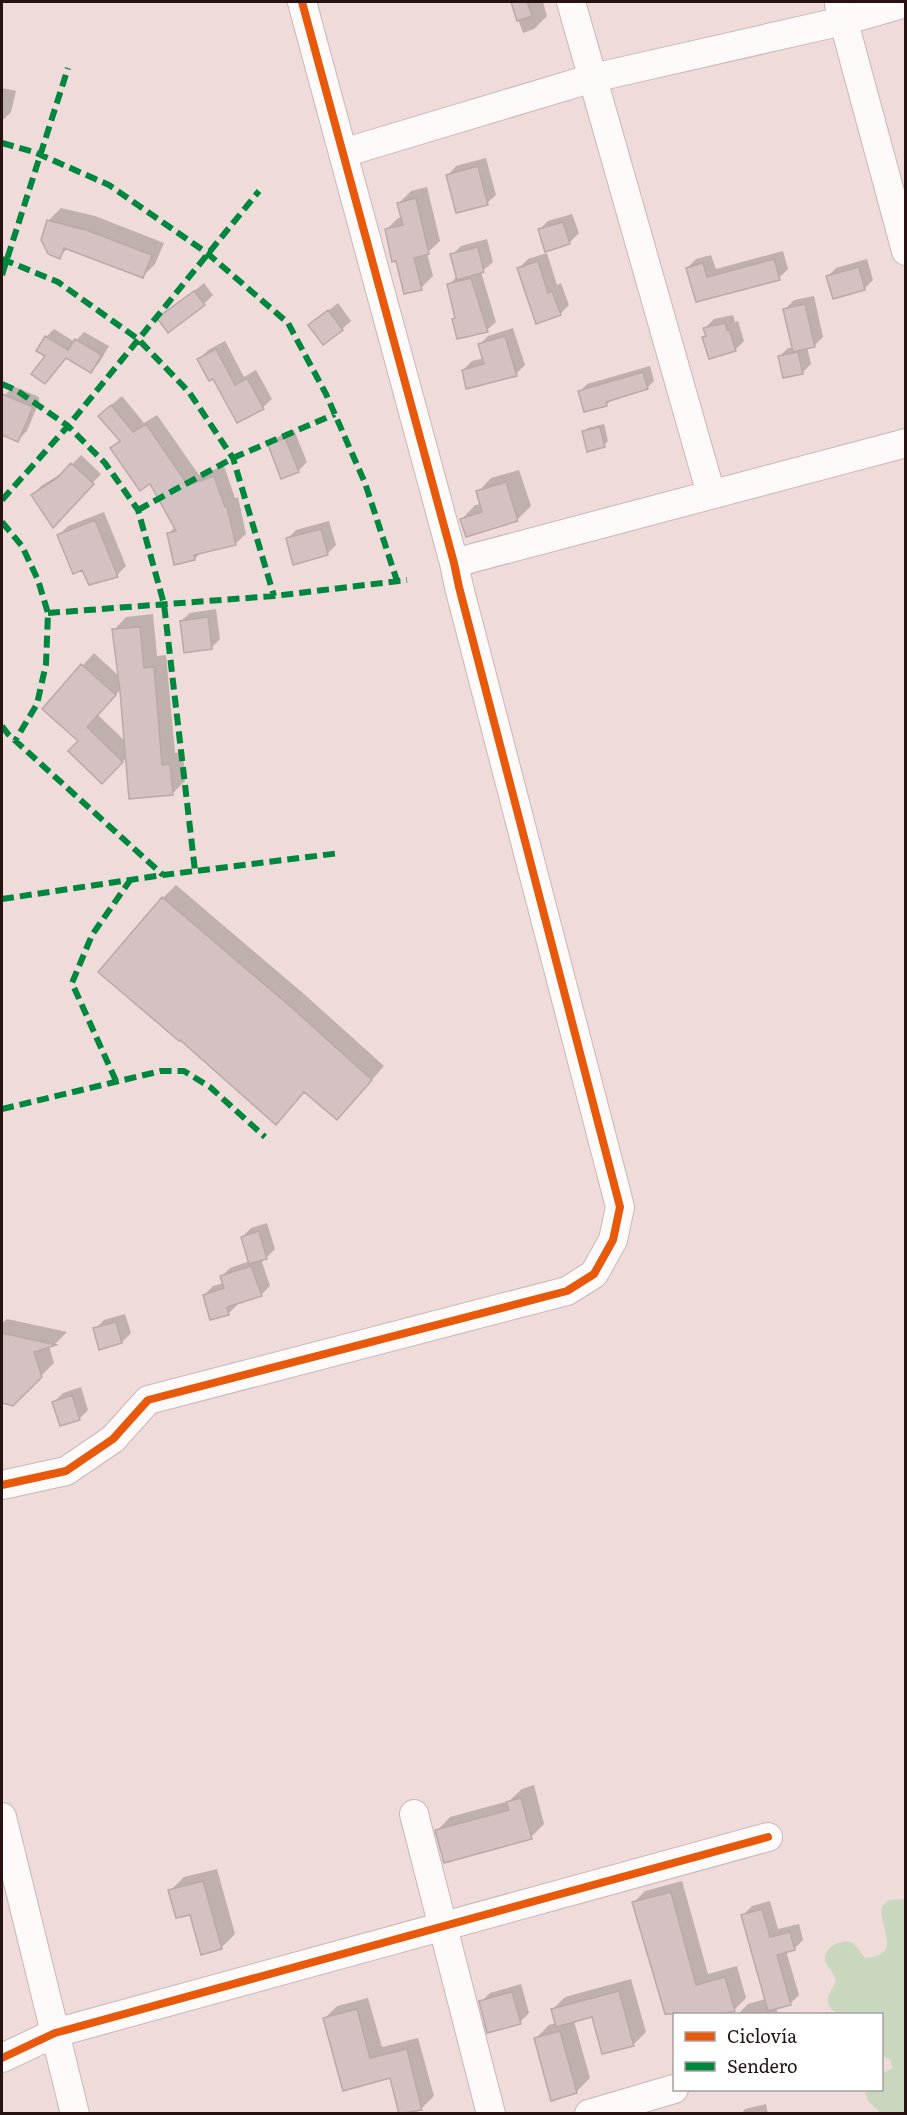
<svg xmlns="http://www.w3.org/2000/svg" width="907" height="2115" font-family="Literata,serif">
<rect width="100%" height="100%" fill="#efdbd9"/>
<path fill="#c8d7be" d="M905,1899V2113H881L868,2101L865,2090H882V2073L892,2069L891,2060L882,2056V2014C867,2014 825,2021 828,1998C829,1992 834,1987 836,1981C834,1970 827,1969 825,1960C823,1947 843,1938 852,1943C857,1946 861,1953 865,1958C905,1955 877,1925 882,1906L889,1900Z"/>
<path fill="#0003" fill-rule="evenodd" d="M512,2H543L547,16L534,29L523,33Z
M2,88L16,91L11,112L3,120Z
M486,158L496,195L487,203L448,175L456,166Z
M427,187L440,241L427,253L433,276L421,288L397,260L386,230L398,218L402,217L399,203L411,191Z
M61,208L95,216L164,243L155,264L143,276L68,248L59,257L48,221Z
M572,214L579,233L570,242L546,250L539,230L548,221Z
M487,239L493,262L481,272L496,322L487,330L457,317L449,285L457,276L452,255L461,246Z
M783,251L788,269L779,278L697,300L687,268L696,259L711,255L716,269Z
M547,253L557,285L561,283L569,305L560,314L519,268L528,259Z
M867,259L873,280L864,289L827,277L836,268Z
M204,283L213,295L204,304L159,319Z
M814,296L823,337L814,346L807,347L811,364L802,373L779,357L788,348L794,347L785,309L794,300Z
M338,303L351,321L342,329L310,325Z
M733,315L735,322L738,321L744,341L735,350L704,338L707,335L705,328L714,319Z
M513,328L525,365L516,374L463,370L472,361L484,358L479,345L488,336Z
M54,329L75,342L84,332L109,346L99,363L91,371L67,356L45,382L47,356L46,337Z
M225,341L244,377L256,370L272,399L263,407L213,377L199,359L208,350Z
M650,366L654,381L647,388L613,398L607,404L585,410L580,392L587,384Z
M13,386L39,397V402L27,431L18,440L2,433V394L5,395Z
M122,396L144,423L157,415L199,475L224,466L235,498L238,497L246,534L235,544L202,551L195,559L168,534L175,527L151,482L112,448L120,440L110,406Z
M604,424L608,441L604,445L584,432L588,428Z
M294,430L307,462L298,471L269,445L278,437Z
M81,455L101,474L61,517L33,495L41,486L67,470Z
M519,470L531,506L517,520L462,519L475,505L481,504L478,492L491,478Z
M104,512L126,566L117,575L83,568L59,535L68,526Z
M329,521L336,545L327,554L287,539L296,530Z
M216,609L220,639L211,648L181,621L190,613Z
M153,614L157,656L166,655L175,753L183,752L185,781L172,794L127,757L102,782L80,741L44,708L94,653L119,676L114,630L126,617ZM121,689L125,741L98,715Z
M176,885L304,994L384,1066L350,1105L305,1091L163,898Z
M267,1223L275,1249L266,1258L261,1259L270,1286L261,1295L237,1303V1305L228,1314L204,1295L213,1286L223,1283L221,1277L230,1268L250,1261L242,1237L251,1228Z
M125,1314L131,1333L122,1342L100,1348L95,1329L104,1320Z
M7,1319L67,1332L55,1344L49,1346L54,1363L13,1404L2,1401V1323Z
M81,1387L88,1410L79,1419L54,1402L63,1393Z
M534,1785L544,1824L531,1837L437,1831L450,1817L509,1801L522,1789Z
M217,1869L235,1934L221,1948L170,1891L184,1877Z
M682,1881L708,1974L737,1966L746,1998L734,2010L717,2014H674V2016V2013L666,2015L633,1903L645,1891Z
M770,1901L778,1929L799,1924L803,1940L794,1949L786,1951L799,1995L790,2004L776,2008L778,2014H740L739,2013L748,2004L766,1999L743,1915L752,1906Z
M631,1979L646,2032L634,2044L603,2053L593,2016L574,2021L590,2078L576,2092L536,2038L549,2025L556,2023L552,2010L565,1997Z
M521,1984L529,2013L520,2022L481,2002L490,1993Z
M368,1998L382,2047L418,2038L434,2096L422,2108L401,2114L391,2076L344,2089L325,2018L337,2006Z
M766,2104L768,2114H741L745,2109Z"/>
<path fill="#d4c1c2" stroke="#bba8aa" stroke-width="1.5" d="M511,2H527L532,16L517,21Z
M478,166L488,205L456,213L446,175Z
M416,198L429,254L414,258L422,290L404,294L396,261L392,262L385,229L403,225L397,203Z
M47,220L81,229V228L152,255L143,278L64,248L60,259L48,254L41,240Z
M563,222L570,244L545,252L538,229Z
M478,247L484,272L457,280L450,254Z
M774,259L780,280L696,302L686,268L703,263L707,277Z
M538,261L548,293L552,291L561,315L536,324L517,268Z
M859,267L865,290L833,299L826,276Z
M471,278L488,332L457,339L452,319L455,318L447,284Z
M194,291L205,305L168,333L157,318Z
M805,304L815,347L793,352L783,309Z
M328,310L343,330L323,345L308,325Z
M725,323L727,330L729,329L736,351L709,359L702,337L706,336L703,328Z
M45,336L68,350L75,339L102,355L91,373L66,358L45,384L31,374L45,356L36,351Z
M505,336L517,376L466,389L462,370L484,364L478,344Z
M216,349L235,385L247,378L264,409L237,423L213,379L209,381L197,359Z
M798,352L803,374L783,378L778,356Z
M643,372L648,389L606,402L607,406L584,412L578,391Z
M2,394L33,407L18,442L2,435Z
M111,405L133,432L146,424L188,485L214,476L225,507H227L236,545L194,555L195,560L174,565L167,533L176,531L150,484L140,491L110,448L120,441L98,416Z
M600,427L605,447L587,452L582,431Z
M285,438L299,472L281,479L268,445Z
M71,463L94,484L53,528L31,495L57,478Z
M506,482L518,521L466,537L460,519L482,512L476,491Z
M95,520L118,577L89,585L82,570L73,574L57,535Z
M321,529L328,555L293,565L286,538Z
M208,617L212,649L184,653L180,621Z
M140,627L144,668L154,667L162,765L170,764L173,795L129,799L120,691L112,629Z
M81,664L116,695L87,727L123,762L102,784L68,751L78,741L42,709Z
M162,897L291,1007L372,1080L337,1120L304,1092L276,1125L180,1040L179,1041L98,972Z
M259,1231L267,1259L249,1264L241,1237Z
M251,1266L262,1296L227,1307L229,1315L210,1320L203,1295L224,1288L220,1276Z
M116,1322L122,1343L99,1350L93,1328Z
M2,1333L56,1345L34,1352L42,1377L13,1406L2,1403Z
M72,1395L80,1420L60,1426L52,1402Z
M521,1798L532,1839L444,1863L435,1830L509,1810L506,1802Z
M203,1881L222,1949L201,1955L190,1915L176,1918L168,1890Z
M671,1892L696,1985L725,1977L735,2011L722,2014H665L632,1902Z
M762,1909L770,1937L790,1932L795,1950L777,1955L791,2005L768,2011L741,1915Z
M619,1991L634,2046L602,2054L592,2017L556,2027L551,2009Z
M512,1992L521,2024L487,2033L479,2001Z
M357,2009L370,2058L407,2049L422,2110L399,2114L390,2078L343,2091L323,2018Z
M560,2031L577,2093L551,2101L534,2038Z"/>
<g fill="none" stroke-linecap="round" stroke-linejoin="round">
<g stroke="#cab7b6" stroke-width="30">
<path id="minor" d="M571,2L711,494
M839,4L906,251
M343,153L593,78L843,21L906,3
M454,563L906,443
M2,1485L66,1471L113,1439L148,1400L567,1291L594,1274L613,1240L620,1207L459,587L454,563L302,2
M414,1814L491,2114
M2,1817L75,2114
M2,2058L55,2033L768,1837
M589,2114L674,2089"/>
</g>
<use href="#minor" stroke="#fdfaf9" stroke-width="28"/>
<path stroke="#00873e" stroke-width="6" stroke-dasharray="12 6" stroke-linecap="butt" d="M2,143L34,152L109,185L207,253L288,323L326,394L365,483L397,581
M2,259L58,282L138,339L189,392L233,458L274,596
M2,275L68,68
M2,384L16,390L68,426L105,463L138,510L164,604L195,871
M2,500L68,426L259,191
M138,510L233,458L335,414
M2,522L22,546L38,580L48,613L46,664L37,704L15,741
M48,613L274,596L407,580
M2,726L8,734L163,875
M2,899L163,875L340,853
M116,1081L72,983L92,935L131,879
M2,1109L161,1071H184L210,1087L265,1137"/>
<g stroke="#fff" stroke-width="11">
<path id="cycleway" d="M2,1485L66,1471L113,1439L148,1400L567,1291L594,1274L613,1240L620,1207L459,587L454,563L302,2
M2,2058L55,2033L768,1837"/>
</g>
<use href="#cycleway" stroke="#e8590c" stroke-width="8"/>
</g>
<rect width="907" height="2115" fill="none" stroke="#261211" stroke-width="6"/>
<rect x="673" y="2013" width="210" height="78" fill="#ffffff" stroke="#a8a0a0" stroke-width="1.5"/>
<rect x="685" y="2032" width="30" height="9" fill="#e8590c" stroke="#a8a0a0" stroke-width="1.5"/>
<text x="727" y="2043" font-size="18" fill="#261211">Ciclovía</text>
<rect x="685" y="2062" width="30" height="9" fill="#00873e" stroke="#a8a0a0" stroke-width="1.5"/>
<text x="727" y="2073" font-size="18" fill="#261211">Sendero</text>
</svg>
